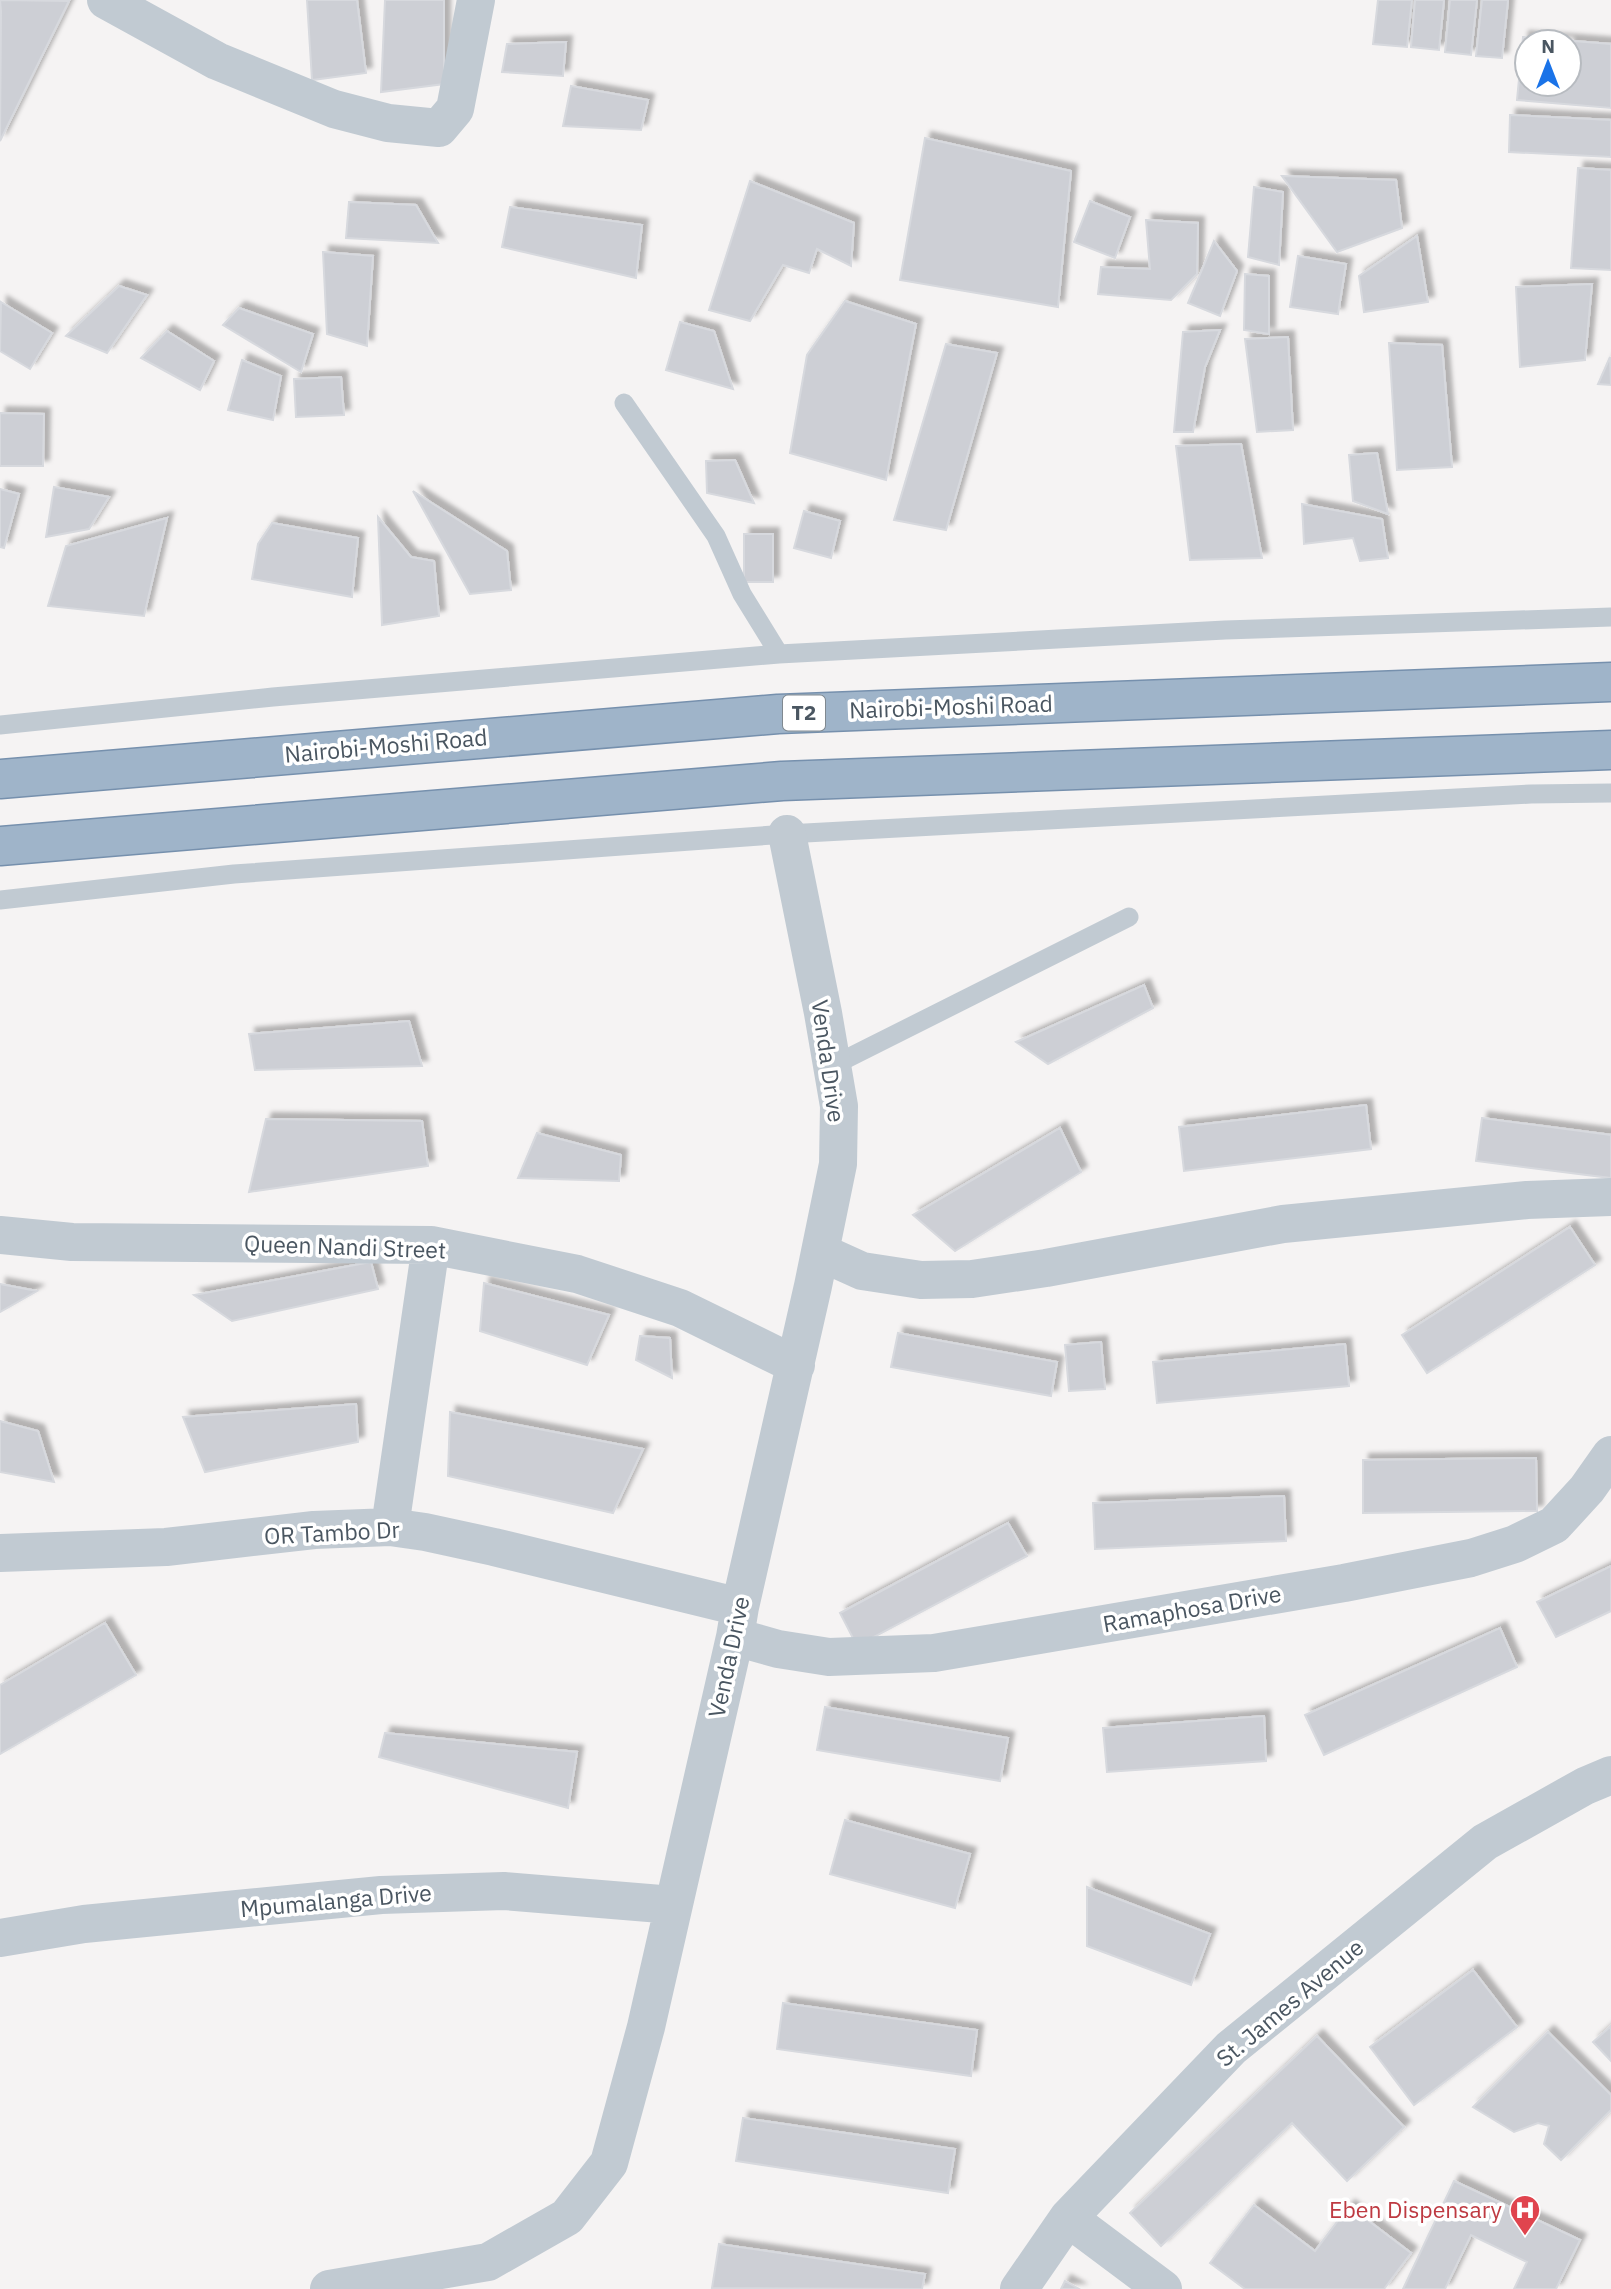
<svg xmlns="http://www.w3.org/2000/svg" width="1611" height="2289" font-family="'IBM Plex Sans',sans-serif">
<defs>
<filter id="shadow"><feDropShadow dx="6" dy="-6" stdDeviation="2" flood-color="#0004"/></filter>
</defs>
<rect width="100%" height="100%" fill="#f5f3f3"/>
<path fill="#cdcfd5" stroke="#d7d9de" stroke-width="2" fill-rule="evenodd" filter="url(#shadow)" d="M0,0L69,1L0,141L1,11Z
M307,0H357L366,73L312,80Z
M385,0H444V84L381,92Z
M1378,0H1412L1407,47L1373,44Z
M1415,0H1444L1439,50L1411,47Z
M1450,0H1477L1471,55L1445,52Z
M1482,0H1508L1502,58L1476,56Z
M1523,37L1611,44V108L1517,100ZM1527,42H1569V84H1527Z
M566,42L563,76L502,72L507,44Z
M571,86L648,100L641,130L563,126Z
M1510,115L1611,120V157L1509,152Z
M925,138L1071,171L1058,307L900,280Z
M1578,168L1611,170V270L1571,268Z
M1282,176L1396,180L1402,228L1337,252Z
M750,181L854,223L851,266L817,249L809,273L783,265L750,321L709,310Z
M1254,187L1283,192L1279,265L1248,257Z
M1090,201L1130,217L1115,258L1074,242Z
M349,202L416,205L438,243L346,238Z
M510,207L642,225L636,278L502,247Z
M1146,220L1198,223L1197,274L1171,300L1098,294L1101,267L1150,269Z
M1417,236L1428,302L1364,312L1359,276Z
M1214,241L1237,271L1220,316L1188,303Z
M323,252L373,256L367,346L327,334Z
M1298,256L1346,264L1338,314L1290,307Z
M1245,274L1269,276V334L1244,330Z
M1592,284L1585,360L1520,367L1516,287Z
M119,286L147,295L107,353L66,336Z
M845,301L916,324L886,480L790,453L807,355Z
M1,302L52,333L30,369L0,351Z
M239,308L313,334L301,372L223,325Z
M680,322L714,331L733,389L666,370Z
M1220,330L1205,367L1193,432H1174L1183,332Z
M167,331L214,361L200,390L141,358Z
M1288,337L1293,430L1257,432L1245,339Z
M1389,343L1442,345L1452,467L1397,470Z
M946,344L997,353L946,530L894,520Z
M1610,357L1611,385L1598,384Z
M242,360L281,376L273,420L228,410Z
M341,377L344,415L296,417L294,379Z
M0,413L44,414L43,466H0Z
M1241,444L1262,558L1190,560L1176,446Z
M1377,453L1388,514L1353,501L1349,455Z
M735,460L754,503L707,493L706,461Z
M54,487L109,497L89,529L46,537Z
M0,489L19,494L4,548L0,547Z
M413,491L507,551L511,590L470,594Z
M1302,504L1382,519L1388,558L1360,561L1353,538L1304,544Z
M804,511L840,521L831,558L794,548Z
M378,517L411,557L434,561L439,616L382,625Z
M167,518L144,616L48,606L66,546Z
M272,523L358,538L352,597L252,579L258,544Z
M744,534H773V582H744Z
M1144,985L1153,1008L1048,1064L1016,1042Z
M409,1021L422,1066L255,1070L249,1034Z
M1366,1105L1371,1149L1184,1171L1179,1127Z
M1482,1118L1611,1135V1178L1476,1161Z
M266,1119L422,1121L428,1166L249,1192Z
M1060,1128L1081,1172L955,1251L913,1215Z
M537,1133L621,1155L619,1181L518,1178Z
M1570,1227L1595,1265L1427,1373L1402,1335Z
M371,1262L378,1289L232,1321L194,1295Z
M484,1283L609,1315L587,1365L480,1331Z
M0,1284L37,1291L0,1312Z
M898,1333L1057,1362L1051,1396L891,1367Z
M640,1336L670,1338L672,1378L636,1360Z
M1101,1342L1105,1389L1069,1391L1065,1345Z
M1345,1344L1349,1386L1157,1403L1153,1362Z
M356,1404L358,1442L205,1472L183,1417Z
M450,1412L643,1449L613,1513L448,1476Z
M0,1421L38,1431L54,1482L0,1472Z
M1536,1458L1537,1511L1363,1513V1460Z
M1284,1496L1286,1541L1095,1549L1093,1503Z
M1008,1523L1027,1556L857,1646L840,1613Z
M1611,1566V1611L1556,1637L1537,1602Z
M105,1623L136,1675L0,1754V1685Z
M1500,1628L1517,1667L1324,1755L1305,1715Z
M825,1707L1008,1738L1000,1781L817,1750Z
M1264,1716L1266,1761L1107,1772L1103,1728Z
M385,1733L577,1752L568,1808L379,1757Z
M845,1820L970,1854L955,1908L830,1874Z
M1087,1887L1210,1934L1191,1985L1087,1946Z
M1473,1970L1517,2027L1414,2105L1370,2047Z
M783,2003L977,2030L971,2076L777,2049Z
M1611,2026V2061L1593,2042Z
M1548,2032L1611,2095V2110L1561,2160L1544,2144L1549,2126L1538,2123L1514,2132L1473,2107Z
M1317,2036L1404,2127L1347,2181L1292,2123L1161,2246L1130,2213Z
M743,2118L955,2149L948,2193L736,2161Z
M1454,2181L1580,2240L1556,2289H1514L1527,2262L1471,2235L1445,2289H1403Z
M1254,2205L1315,2251L1349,2206L1411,2253L1384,2289H1245L1210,2263Z
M719,2244L925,2274L922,2289L712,2288Z
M1065,2281L1079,2289H1061Z"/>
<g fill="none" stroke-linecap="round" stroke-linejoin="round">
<g stroke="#7690ad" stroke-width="41">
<path id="trunk" d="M0,779L778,714L1611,682
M0,846L782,781L1611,750"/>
</g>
<path stroke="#c1cad2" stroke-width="19" d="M624,403L716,536L742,594L779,654
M0,725L273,697L779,654L1225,630L1611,617
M0,900L234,874L787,834L1531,794L1611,793
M832,1066L1129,917"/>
<path stroke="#c1cad2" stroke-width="38" d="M106,0L217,61L334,109L388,123L439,128L455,109L476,0
M0,1235L72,1242L431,1245L577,1274L680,1308L796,1365
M820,1252L862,1271L921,1280L972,1279L1046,1268L1283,1224L1527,1200L1611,1197
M390,1527L431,1245
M0,1553L166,1547L314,1530L390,1527L425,1532L494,1547L740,1607
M735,1637L778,1649L829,1657L934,1653L1344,1583L1471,1558L1515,1544L1554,1525L1587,1489L1611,1455
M0,1938L84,1924L381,1895L504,1891L673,1905
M1068,2218L1163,2289
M329,2289L488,2262L567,2217L609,2163L646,2027L735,1637L740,1607L813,1286L838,1164L839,1106L823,1013L787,834
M1019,2289L1068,2218L1231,2048L1485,1842L1585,1786L1611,1775"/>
<use href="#trunk" stroke="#9fb4c9" stroke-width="38"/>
</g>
<defs>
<g id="hospital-pin" transform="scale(1.575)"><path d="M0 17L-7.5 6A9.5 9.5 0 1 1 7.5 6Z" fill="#e0444e" stroke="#fff"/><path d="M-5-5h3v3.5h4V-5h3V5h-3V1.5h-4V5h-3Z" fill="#fff"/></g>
</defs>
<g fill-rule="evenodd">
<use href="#hospital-pin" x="1525" y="2210"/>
</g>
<g text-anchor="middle" stroke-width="7" stroke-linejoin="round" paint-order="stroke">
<rect fill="#fff" stroke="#808990" stroke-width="2" x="783" y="695.5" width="42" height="35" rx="5"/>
<g font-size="21" font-weight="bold" fill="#4a5661">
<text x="804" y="720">T2</text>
</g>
<g font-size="23" fill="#4a5661" stroke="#fff">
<text transform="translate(951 707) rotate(-2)" y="8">Nairobi-Moshi Road</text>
<text transform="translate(386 746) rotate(-5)" y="8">Nairobi-Moshi Road</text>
<text transform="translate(828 1061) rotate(82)" y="8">Venda Drive</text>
<text transform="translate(345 1247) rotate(2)" y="8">Queen Nandi Street</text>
<text transform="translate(332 1533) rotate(-3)" y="8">OR Tambo Dr</text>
<text transform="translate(1192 1609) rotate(-10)" y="8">Ramaphosa Drive</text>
<text transform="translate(729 1657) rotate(-78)" y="8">Venda Drive</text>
<text transform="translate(336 1901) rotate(-5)" y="8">Mpumalanga Drive</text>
<text transform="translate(1290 2003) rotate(-40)" y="8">St. James Avenue</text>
</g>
<g font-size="23" fill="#be3a42" stroke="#fff" text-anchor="end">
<text x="1502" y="2218">Eben Dispensary</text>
</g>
</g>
<g transform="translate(1548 63)"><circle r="33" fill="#ffffff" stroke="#b7bbc0" stroke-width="2"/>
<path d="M0-5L12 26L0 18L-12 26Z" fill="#1a73e8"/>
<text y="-10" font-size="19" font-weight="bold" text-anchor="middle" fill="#4a5661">N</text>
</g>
</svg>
